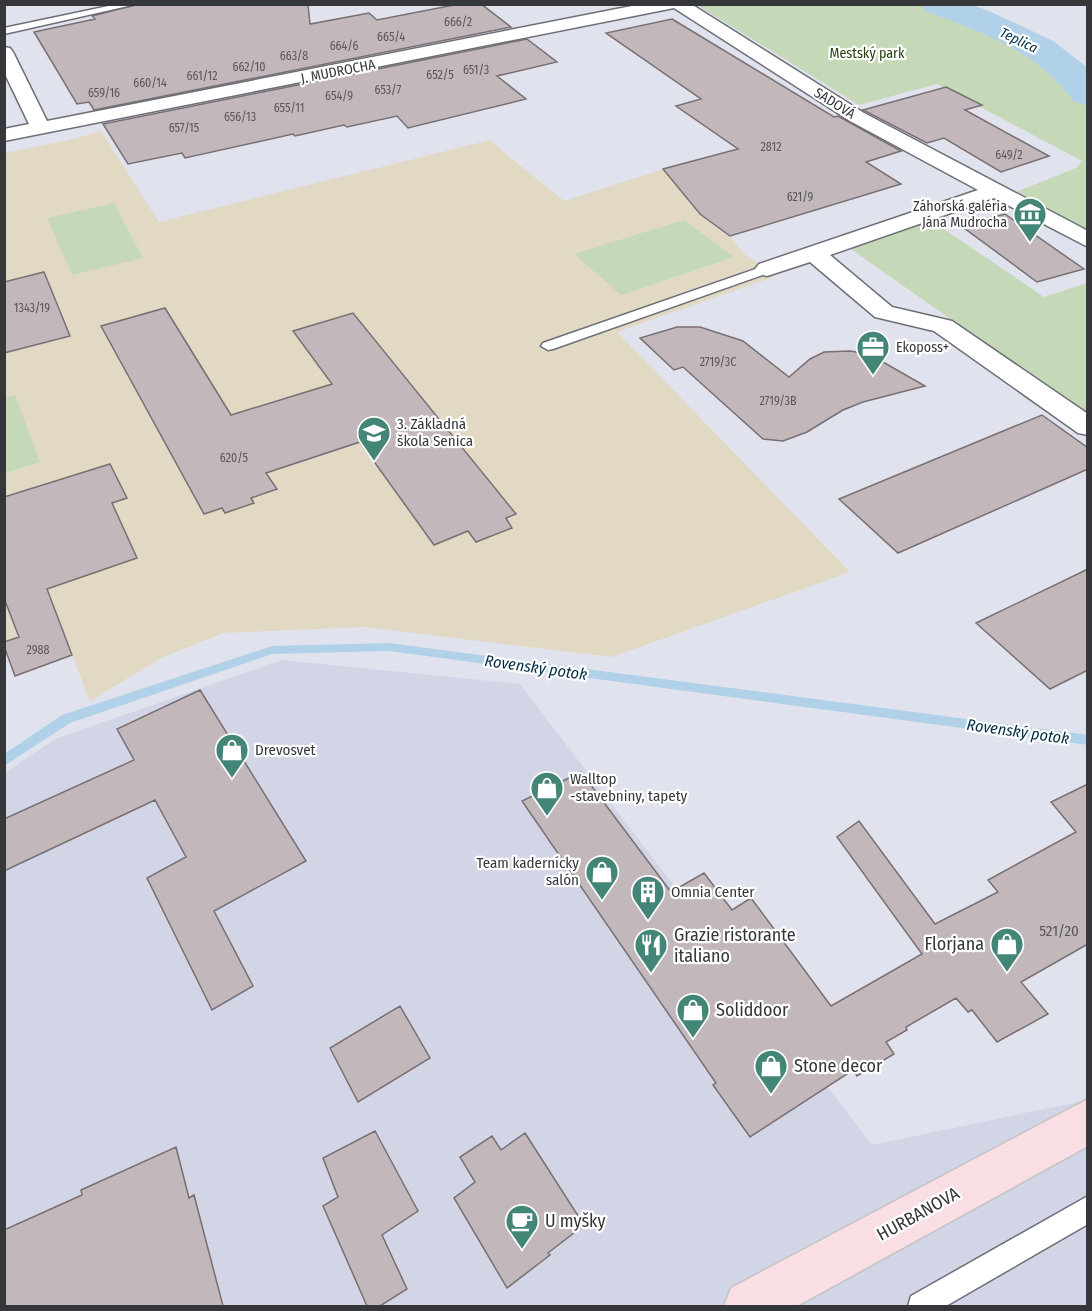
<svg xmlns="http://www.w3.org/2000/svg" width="1092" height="1311" font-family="'Fira Sans Condensed',sans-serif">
<rect width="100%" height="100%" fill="#e0e3ed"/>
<path fill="#d1d5e6" d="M282,660L520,684L872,1145L1087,1100V1306H5V773L55,739Z"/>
<path fill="#e2d9c4" d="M101,131L159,222L489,140L564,201L663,169L696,211L730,237L744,254L776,276L617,332L850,572L612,657L364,627L224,633L163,657L90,701L72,655L15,676L4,647V153L69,140Z"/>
<path fill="#c5d8b8" d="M697,5H967L1016,23L1050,40L1076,60L1087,73V231L1016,192L1076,168L1082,161L937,84L859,105Z
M114,203L143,258L72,275L47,218Z
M926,217L1044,297L1087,283V415L848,247Z
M684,220L734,257L621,295L574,254Z
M15,395L40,462L5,473V398Z"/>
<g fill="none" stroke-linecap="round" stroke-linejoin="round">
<path fill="#b0d1e8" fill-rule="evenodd" d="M389,643L1088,735V745L389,651L272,654L70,723L4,766V754L62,715L272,646Z"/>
<path fill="#b0d1e8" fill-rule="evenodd" d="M921,4H970L991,12L1053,41L1088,68V105L1074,102C1037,50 983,33 925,11Z"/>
</g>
<path fill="#c2b7bb" stroke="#796f73" stroke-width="1.5" d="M139,4H308L310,24L369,13L377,20L459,4H481L511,27L94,110L89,102L77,104L34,32L95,19L92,16Z
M672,19L834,117L838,116L901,151L866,162L901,184L730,236L700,214L663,169L738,149L676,106L701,99L606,33Z
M527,39L557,62L497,76L526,99L408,128L397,116L347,127L344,125L295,136L293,134L185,158L182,153L128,164L103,124Z
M946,87L982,105L965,110L1049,156L1001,172L944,138L927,143L863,110Z
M1005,214L1084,269L1037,282L960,225Z
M44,272L70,336L4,353V282Z
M165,308L231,415L332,384L293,331L353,313L516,514L506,518L512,528L476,542L468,531L434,545L360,442L266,473L277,489L251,498L254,503L225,513L222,508L204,514L101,326Z
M677,327H700L743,341L789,377L810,359L824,352L850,351L869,354L925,386L863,402L843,410L807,432L783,441L763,439L683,367L674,370L640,338Z
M1042,415L1088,448V469L898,553L839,499Z
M110,464L127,498L112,503L137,558L47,589L72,655L15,676L4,646V642L19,637L4,598V497Z
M1088,569V670L1050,689L976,623Z
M200,690L306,861L214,911L253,986L212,1010L147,878L186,857L155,800L4,871V819L134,760L117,729Z
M581,772L671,892L704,873L732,910L751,898L831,1006L922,954L837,837L859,821L935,924L998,892L988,880L1076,832L1051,802L1088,784V944L1021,982L1048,1014L997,1042L972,1010L968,1012L956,998L906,1027L907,1030L886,1042L894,1054L857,1076L853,1070L750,1137L713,1085L716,1083L522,801Z
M400,1006L430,1058L358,1102L330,1048Z
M375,1131L418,1211L382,1235L407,1289L380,1306H367L323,1206L338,1197L323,1158Z
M525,1133L584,1225L548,1253L550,1255L507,1288L454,1198L475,1182L460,1157L492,1136L501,1150Z
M176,1147L189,1198L194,1195L223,1306H4V1230L82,1195L81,1190Z"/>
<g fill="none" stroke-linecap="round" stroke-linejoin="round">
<g stroke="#6c6f77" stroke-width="3">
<path id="lane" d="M118,4H137L4,34V28Z
M767,265L771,266L773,269L771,272L553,349L548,350L541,346L543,343Z
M1088,1196V1224L946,1306H908L911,1296Z"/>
</g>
<g stroke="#6c6f77" stroke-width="3">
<path id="street" d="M642,4H691L864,113L1088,231V247L994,198L830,255L892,307L952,321L1088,414V435L1078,433L934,331L875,317L810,262L767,276L759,274L755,269L759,264L978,190L850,121L674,8L4,141V129L29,124L4,72V47L10,48L13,52L47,121Z"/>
</g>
<g stroke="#c3c3c4" stroke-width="3">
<path id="primary" d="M1088,1099V1146L797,1306H724L731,1288Z"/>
</g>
<use href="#lane" fill="#fff" fill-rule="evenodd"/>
<use href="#street" fill="#fff" fill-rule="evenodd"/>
<use href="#primary" fill="#f9dfe3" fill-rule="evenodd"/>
</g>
<defs>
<g id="museum-pin" transform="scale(1.725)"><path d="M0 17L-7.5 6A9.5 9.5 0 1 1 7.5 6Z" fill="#438678" stroke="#fff"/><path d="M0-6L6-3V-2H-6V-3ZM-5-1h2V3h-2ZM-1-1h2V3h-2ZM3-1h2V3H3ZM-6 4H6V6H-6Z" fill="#fff"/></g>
<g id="office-pin" transform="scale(1.725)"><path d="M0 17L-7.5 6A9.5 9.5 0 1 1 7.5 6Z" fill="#438678" stroke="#fff"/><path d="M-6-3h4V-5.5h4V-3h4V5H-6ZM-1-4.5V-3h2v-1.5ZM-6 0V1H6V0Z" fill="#fff"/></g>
<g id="school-pin" transform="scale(1.725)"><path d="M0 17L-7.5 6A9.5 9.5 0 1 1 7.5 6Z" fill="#438678" stroke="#fff"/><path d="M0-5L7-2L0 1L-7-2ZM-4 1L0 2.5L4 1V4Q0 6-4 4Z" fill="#fff"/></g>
<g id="shop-pin" transform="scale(1.725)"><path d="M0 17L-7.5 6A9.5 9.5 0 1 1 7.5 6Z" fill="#438678" stroke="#fff"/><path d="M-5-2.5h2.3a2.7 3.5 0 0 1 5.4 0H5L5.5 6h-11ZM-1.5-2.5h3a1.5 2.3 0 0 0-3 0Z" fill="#fff"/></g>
<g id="building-pin" transform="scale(1.725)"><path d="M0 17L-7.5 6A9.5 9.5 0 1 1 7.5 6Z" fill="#438678" stroke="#fff"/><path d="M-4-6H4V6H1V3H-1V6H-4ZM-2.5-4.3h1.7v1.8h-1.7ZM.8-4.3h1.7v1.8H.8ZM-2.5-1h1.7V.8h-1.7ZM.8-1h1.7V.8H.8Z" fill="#fff"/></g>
<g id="restaurant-pin" transform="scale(1.725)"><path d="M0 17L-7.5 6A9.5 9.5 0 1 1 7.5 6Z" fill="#438678" stroke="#fff"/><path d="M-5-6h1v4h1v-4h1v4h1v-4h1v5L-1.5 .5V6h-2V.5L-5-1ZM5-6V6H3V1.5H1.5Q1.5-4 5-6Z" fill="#fff"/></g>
<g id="cafe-pin" transform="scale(1.725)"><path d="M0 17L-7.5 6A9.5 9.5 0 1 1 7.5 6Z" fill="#438678" stroke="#fff"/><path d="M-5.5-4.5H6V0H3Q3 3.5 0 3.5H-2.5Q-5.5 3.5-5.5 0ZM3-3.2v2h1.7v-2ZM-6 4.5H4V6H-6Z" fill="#fff"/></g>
</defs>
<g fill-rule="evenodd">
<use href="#museum-pin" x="1030" y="214"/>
<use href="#office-pin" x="873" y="347"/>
<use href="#school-pin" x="374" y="433"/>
<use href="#shop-pin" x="232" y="750"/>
<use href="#shop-pin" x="547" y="788"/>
<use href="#shop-pin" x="602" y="872"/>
<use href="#building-pin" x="648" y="892"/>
<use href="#shop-pin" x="1007" y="944"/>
<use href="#restaurant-pin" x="651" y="945"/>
<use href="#shop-pin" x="693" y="1010"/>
<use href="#shop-pin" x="771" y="1066"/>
<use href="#cafe-pin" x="522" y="1221"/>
</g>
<g text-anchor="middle" stroke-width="4.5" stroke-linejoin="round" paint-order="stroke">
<g font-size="12" fill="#59575b">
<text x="458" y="26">666/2</text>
<text x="391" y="41">665/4</text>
<text x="344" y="50">664/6</text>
<text x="294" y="60">663/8</text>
<text x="249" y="71">662/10</text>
<text x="476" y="74">651/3</text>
<text x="440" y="79">652/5</text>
<text x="202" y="80">661/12</text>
<text x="150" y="87">660/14</text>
<text x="388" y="94">653/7</text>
<text x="104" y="97">659/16</text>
<text x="339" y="100">654/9</text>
<text x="289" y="112">655/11</text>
<text x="240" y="121">656/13</text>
<text x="184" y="132">657/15</text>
<text x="771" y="151">2812</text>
<text x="1009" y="159">649/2</text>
<text x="800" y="201">621/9</text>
<text x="32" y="312">1343/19</text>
<text x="718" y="366">2719/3C</text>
<text x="778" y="405">2719/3B</text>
<text x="234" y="462">620/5</text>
<text x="38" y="654">2988</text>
</g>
<g font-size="14" font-style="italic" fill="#012d44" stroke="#fff">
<text transform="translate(1019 40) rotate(26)" y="5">Teplica</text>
</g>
<g font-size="14" fill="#263f10" stroke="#fff">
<text x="867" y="58">Mestský park</text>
</g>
<g font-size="14" fill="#36373b" stroke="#fff">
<text transform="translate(338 71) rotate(-11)" y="5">J. MUDROCHA</text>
<text transform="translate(835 103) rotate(32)" y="5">SADOVÁ</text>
</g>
<g font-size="14" fill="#36373b" stroke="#fff" text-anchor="end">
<text x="1007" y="211">Záhorská galéria<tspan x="1007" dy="16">Jána Mudrocha</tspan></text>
<text x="896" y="352" text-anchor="start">Ekoposs+</text>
</g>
<g font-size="15" fill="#36373b" stroke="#fff" text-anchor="start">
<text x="397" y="429">3. Základná<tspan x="397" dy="17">škola Senica</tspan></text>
<text x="255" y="755">Drevosvet</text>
<text x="570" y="784">Walltop<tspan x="570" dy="17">-stavebniny, tapety</tspan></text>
<text x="579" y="868" text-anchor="end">Team kadernícky<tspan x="579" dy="17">salón</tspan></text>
<text x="671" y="897">Omnia Center</text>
</g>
<g font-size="15" fill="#59575b">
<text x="1059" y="936">521/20</text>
</g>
<g font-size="16" font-style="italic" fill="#012d44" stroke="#fff">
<text transform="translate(536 667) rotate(8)" y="6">Rovenský potok</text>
<text transform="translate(1018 731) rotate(8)" y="6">Rovenský potok</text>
</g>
<g font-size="18" fill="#36373b" stroke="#fff" text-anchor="start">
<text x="674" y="941">Grazie ristorante<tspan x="674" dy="21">italiano</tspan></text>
<text x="984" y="950" text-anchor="end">Florjana</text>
<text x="716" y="1016">Soliddoor</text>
<text x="794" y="1072">Stone decor</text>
<text x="545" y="1227">U myšky</text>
</g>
<g font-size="18" fill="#36373b" stroke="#fff">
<text transform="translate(918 1214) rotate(-29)" y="6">HURBANOVA</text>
</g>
</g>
<rect width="1092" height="1311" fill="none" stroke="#36373b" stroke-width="12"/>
</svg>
